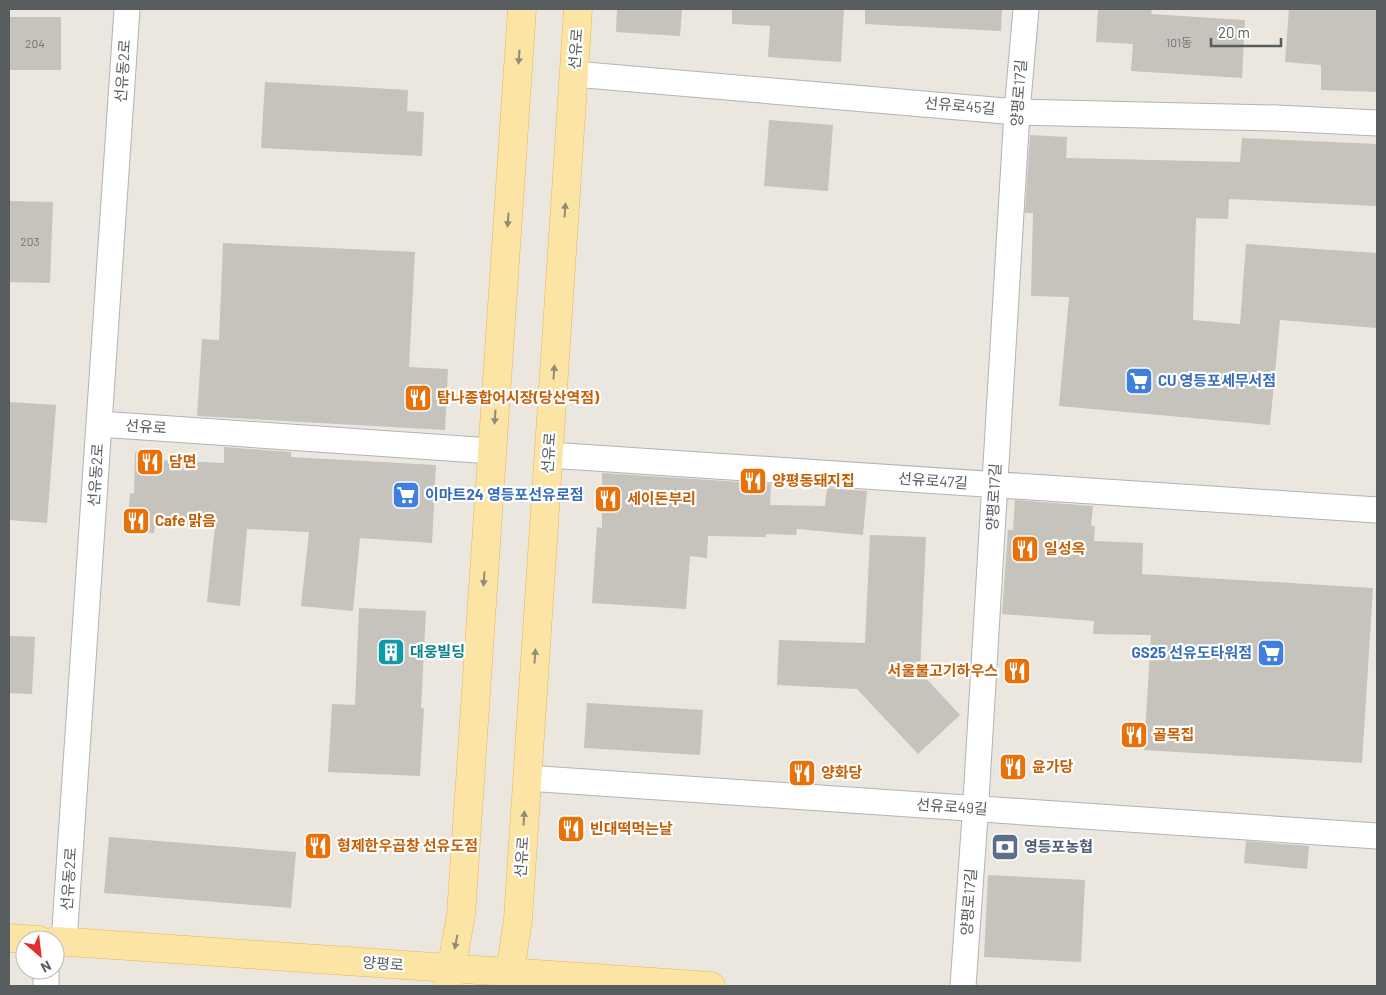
<svg xmlns="http://www.w3.org/2000/svg" width="1386" height="995" font-family="Barlow,'Noto Sans KR',sans-serif">
<rect width="100%" height="100%" fill="#ebe7df"/>
<path fill="#c6c2bc" d="M617,9H682L680,36L616,32Z
M732,9H844L841,62L768,57L770,26L732,24Z
M865,9H1002L1001,31L865,24Z
M1098,9H1152L1151,14L1245,20L1242,78L1131,71L1133,44L1096,42Z
M1289,9H1377V92L1321,90V65L1285,62Z
M9,17H61V70H9Z
M265,82L408,90L407,111L424,112L422,156L261,148Z
M769,120L833,125L828,191L764,186Z
M1030,135L1067,137L1066,158L1240,162L1242,138L1377,144V206L1229,199L1228,219L1196,218L1193,320L1240,324L1246,244L1377,253V328L1280,320L1270,425L1059,406L1069,297L1031,296L1033,213H1025Z
M9,201L53,202L50,283L9,282Z
M223,243L415,252L409,367L448,369L445,430L197,416L202,339L219,340Z
M9,402L56,405L47,523L9,520Z
M224,447L291,452V457L436,465L432,543L360,538L353,611L301,606L309,532L247,529L240,606L207,602L215,526L155,523L154,533L127,531L130,493L134,494L135,452L159,453V460L224,463Z
M602,473L771,484L770,505L825,506L827,488L867,491L863,535L797,529L796,535L766,534V537L708,536L707,558L690,556L686,609L592,603L597,527L602,528Z
M1015,500L1093,506L1091,526H1095L1094,541L1143,543L1142,574L1373,588L1362,763L1144,750L1151,635L1093,634L1094,621L1002,614L1008,530H1013Z
M870,535L926,537L920,672L960,715L918,754L857,689L777,685L779,640L865,643Z
M359,608L426,611L421,708H424L420,776L328,772L332,704L355,705Z
M9,636L35,637L32,694L9,693Z
M587,703L703,710L700,755L584,748Z
M109,837L296,852L291,908L104,893Z
M1246,841L1309,846L1307,869L1244,863Z
M988,875L1085,880L1081,962L984,957Z"/>
<g fill="none" stroke-linecap="round" stroke-linejoin="round">
<g stroke="#b0b3b7" stroke-width="27">
<path id="minor" d="M574,74L1017,112L1276,118L1377,123
M99,424L492,451
M549,455L1377,510
M527,778L1377,836
M64,942L127,9
M46,986V970
M963,986L975,817L1017,112L1026,9"/>
</g>
<g stroke="#ecb358" stroke-width="29">
<path id="major" d="M9,938L39,940
M55,941L711,986
M448,986L461,915L522,9
M508,986L518,919L578,9"/>
</g>
<use href="#minor" stroke="#fff" stroke-width="25"/>
<use href="#major" stroke="#fce4a4" stroke-width="28"/>
</g>
<defs><path id="oneway-solid" d="M-6-.8H1V-3.2L6.5 0L1 3.2V.8H-6Z" transform="scale(1.25)"/></defs>
<g fill="#918c78">
<use href="#oneway-solid" transform="translate(519 57) rotate(94)"/>
<use href="#oneway-solid" transform="translate(565 210) rotate(-86)"/>
<use href="#oneway-solid" transform="translate(508 220) rotate(94)"/>
<use href="#oneway-solid" transform="translate(554 372) rotate(-86)"/>
<use href="#oneway-solid" transform="translate(495 417) rotate(94)"/>
<use href="#oneway-solid" transform="translate(484 579) rotate(94)"/>
<use href="#oneway-solid" transform="translate(535 656) rotate(-86)"/>
<use href="#oneway-solid" transform="translate(524 818) rotate(-86)"/>
<use href="#oneway-solid" transform="translate(456 942) rotate(101)"/>
</g>
<defs>
<g id="supermarket-square" transform="scale(1.4375)"><rect x="-9" y="-9" width="18" height="18" rx="4" fill="#3f7fe0" stroke="#fff"/><path d="M-6-5.5h2.5l.6 2H6L4.5 2H-2.5L-4.4-4H-6ZM-1.5 3.2a1.3 1.3 0 1 0 .1 0ZM3 3.2a1.3 1.3 0 1 0 .1 0Z" fill="#fff"/></g>
<g id="restaurant-square" transform="scale(1.4375)"><rect x="-9" y="-9" width="18" height="18" rx="4" fill="#e8710a" stroke="#fff"/><path d="M-5-6h1v4h1v-4h1v4h1v-4h1v5L-1.5 .5V6h-2V.5L-5-1ZM5-6V6H3V1.5H1.5Q1.5-4 5-6Z" fill="#fff"/></g>
<g id="building-square" transform="scale(1.4375)"><rect x="-9" y="-9" width="18" height="18" rx="4" fill="#0f9aa8" stroke="#fff"/><path d="M-4-6H4V6H1V3H-1V6H-4ZM-2.5-4.3h1.7v1.8h-1.7ZM.8-4.3h1.7v1.8H.8ZM-2.5-1h1.7V.8h-1.7ZM.8-1h1.7V.8H.8Z" fill="#fff"/></g>
<g id="bank-square" transform="scale(1.4375)"><rect x="-9" y="-9" width="18" height="18" rx="4" fill="#5c6f8a" stroke="#fff"/><path d="M-6-4H6V4H-6ZM0-2.3a2.3 2.3 0 1 0 0 4.6a2.3 2.3 0 1 0 0-4.6Z" fill="#fff"/></g>
</defs>
<g fill-rule="evenodd">
<use href="#supermarket-square" x="1139" y="381"/>
<use href="#restaurant-square" x="418" y="398"/>
<use href="#restaurant-square" x="150" y="462"/>
<use href="#restaurant-square" x="753" y="481"/>
<use href="#supermarket-square" x="406" y="495"/>
<use href="#restaurant-square" x="608" y="499"/>
<use href="#restaurant-square" x="136" y="521"/>
<use href="#restaurant-square" x="1025" y="549"/>
<use href="#building-square" x="391" y="652"/>
<use href="#supermarket-square" x="1271" y="653"/>
<use href="#restaurant-square" x="1017" y="671"/>
<use href="#restaurant-square" x="1134" y="735"/>
<use href="#restaurant-square" x="1013" y="767"/>
<use href="#restaurant-square" x="802" y="773"/>
<use href="#restaurant-square" x="571" y="829"/>
<use href="#restaurant-square" x="318" y="846"/>
<use href="#bank-square" x="1005" y="847"/>
</g>
<g text-anchor="middle" stroke-width="4.5" stroke-linejoin="round" paint-order="stroke">
<g font-size="12" fill="#747677">
<text x="1179" y="47">101동</text>
<text x="35" y="48">204</text>
<text x="30" y="246">203</text>
</g>
<g font-size="15" fill="#585d60" stroke="#fff">
<text transform="translate(576 49) rotate(-86)" y="5">선유로</text>
<text transform="translate(123 71) rotate(-86)" y="5">선유동2로</text>
<text transform="translate(1019 93) rotate(-86)" y="5">양평로17길</text>
<text transform="translate(960 106) rotate(5)" y="5">선유로45길</text>
<text transform="translate(146 427) rotate(4)" y="5">선유로</text>
<text transform="translate(549 453) rotate(-86)" y="5">선유로</text>
<text transform="translate(96 475) rotate(-86)" y="5">선유동2로</text>
<text transform="translate(933 481) rotate(4)" y="5">선유로47길</text>
<text transform="translate(994 497) rotate(-87)" y="5">양평로17길</text>
<text transform="translate(952 807) rotate(4)" y="5">선유로49길</text>
<text transform="translate(522 857) rotate(-86)" y="5">선유로</text>
<text transform="translate(69 879) rotate(-86)" y="5">선유동2로</text>
<text transform="translate(969 902) rotate(-86)" y="5">양평로17길</text>
<text transform="translate(383 964) rotate(4)" y="5">양평로</text>
</g>
<g font-size="15" font-weight="bold" fill="#366cbe" stroke="#fff" text-anchor="start">
<text x="1158" y="386">CU 영등포세무서점</text>
<text x="425" y="500">이마트24 영등포선유로점</text>
<text x="1252" y="658" text-anchor="end">GS25 선유도타워점</text>
</g>
<g font-size="15" font-weight="bold" fill="#c56008" stroke="#fff" text-anchor="start">
<text x="437" y="403">탐나종합어시장(당산역점)</text>
<text x="169" y="467">담면</text>
<text x="772" y="486">양평동돼지집</text>
<text x="627" y="504">세이돈부리</text>
<text x="155" y="526">Cafe 맑음</text>
<text x="1044" y="554">일성옥</text>
<text x="998" y="676" text-anchor="end">서울불고기하우스</text>
<text x="1153" y="740">골목집</text>
<text x="1032" y="772">윤가당</text>
<text x="821" y="778">양화당</text>
<text x="590" y="834">빈대떡먹는날</text>
<text x="337" y="851">형제한우곱창 선유도점</text>
</g>
<g font-size="15" font-weight="bold" fill="#0d838f" stroke="#fff" text-anchor="start">
<text x="410" y="657">대웅빌딩</text>
</g>
<g font-size="15" font-weight="bold" fill="#4e5e75" stroke="#fff" text-anchor="start">
<text x="1024" y="852">영등포농협</text>
</g>
</g>
<rect width="1386" height="995" fill="none" stroke="#585d60" stroke-width="20"/>
<g transform="translate(40 955) rotate(152)"><circle r="24" fill="#ffffff" stroke="#bcbebf"/>
<path d="M0-4L9 19L0 12L-9 19Z" fill="#e22e33"/>
<text y="-8" font-size="14" font-weight="bold" text-anchor="middle" fill="#585d60">N</text>
</g>
<path d="M1211 38v8h70v-8" fill="none" stroke="#585d60" stroke-width="2.5"/>
<text x="1218" y="38" font-size="15" fill="#585d60" stroke="#ffffff" stroke-width="4" paint-order="stroke">20 m</text>
</svg>
